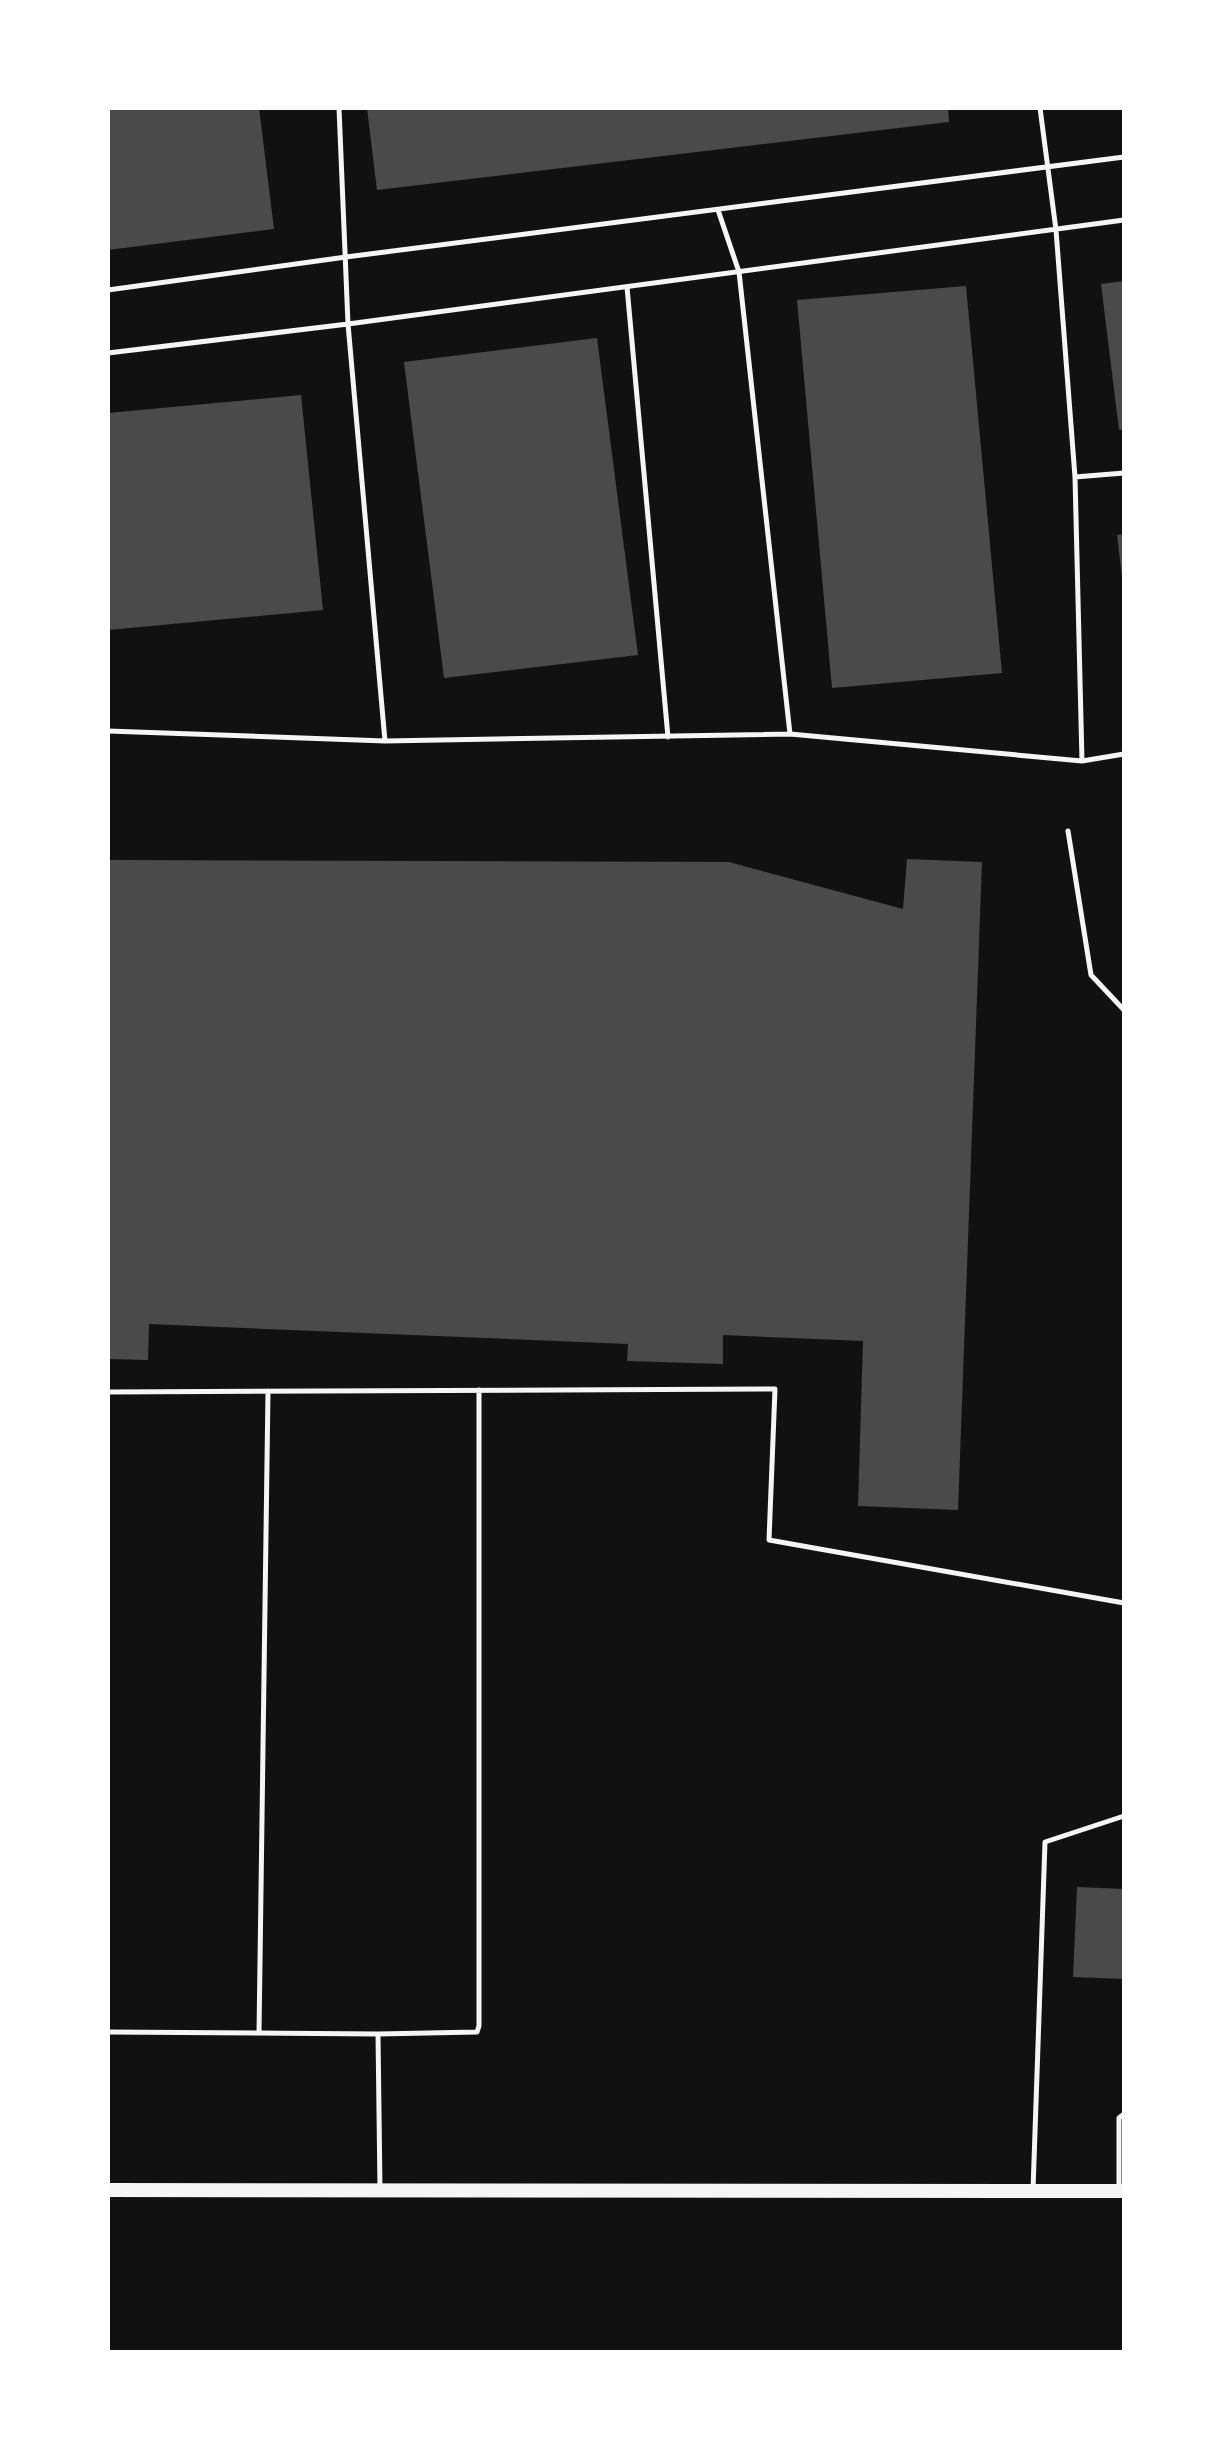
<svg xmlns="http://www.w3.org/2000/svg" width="1232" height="2460" font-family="'Times New Roman',serif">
<rect width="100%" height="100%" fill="#111"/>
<path fill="#4a4a4a" d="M108,108H259L274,229L108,250Z
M367,108H948L949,122L377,190Z
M1124,281V429L1119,430L1101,284Z
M966,286L1002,673L832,688L797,300Z
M597,338L638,655L444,678L404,362Z
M301,395L323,610L108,630V413Z
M1124,534V577H1122L1117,535Z
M907,859L982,862L958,1510L858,1506L863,1341L723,1335V1364L627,1361L628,1344L149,1324L148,1360L108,1359V860L729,862L903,909Z
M1077,1887L1124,1889V1979L1073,1977Z"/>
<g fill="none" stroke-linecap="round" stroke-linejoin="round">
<path stroke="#f5f5f5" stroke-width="5" d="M339,108L348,324L385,741
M1040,108L1056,230L1075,477L1082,761
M718,210L739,272L790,734
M627,287L668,737
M108,290L346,257L1124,157
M108,353L348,324L1124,220
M1075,477L1124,473
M108,731L385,741L790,734L1082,761L1124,754
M1068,831L1091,975L1124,1010
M108,1392L775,1389L769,1540L1124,1603
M108,2032L378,2034L477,2032L479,2026V1390
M259,2033L268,1391
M378,2034L380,2189
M1119,2189V2118L1124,2114
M1033,2190L1045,1842L1124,1816"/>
<path stroke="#f5f5f5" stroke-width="14" d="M108,2190L1124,2191"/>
</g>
<rect width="1232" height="2460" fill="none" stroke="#ffffff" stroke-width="220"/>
</svg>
